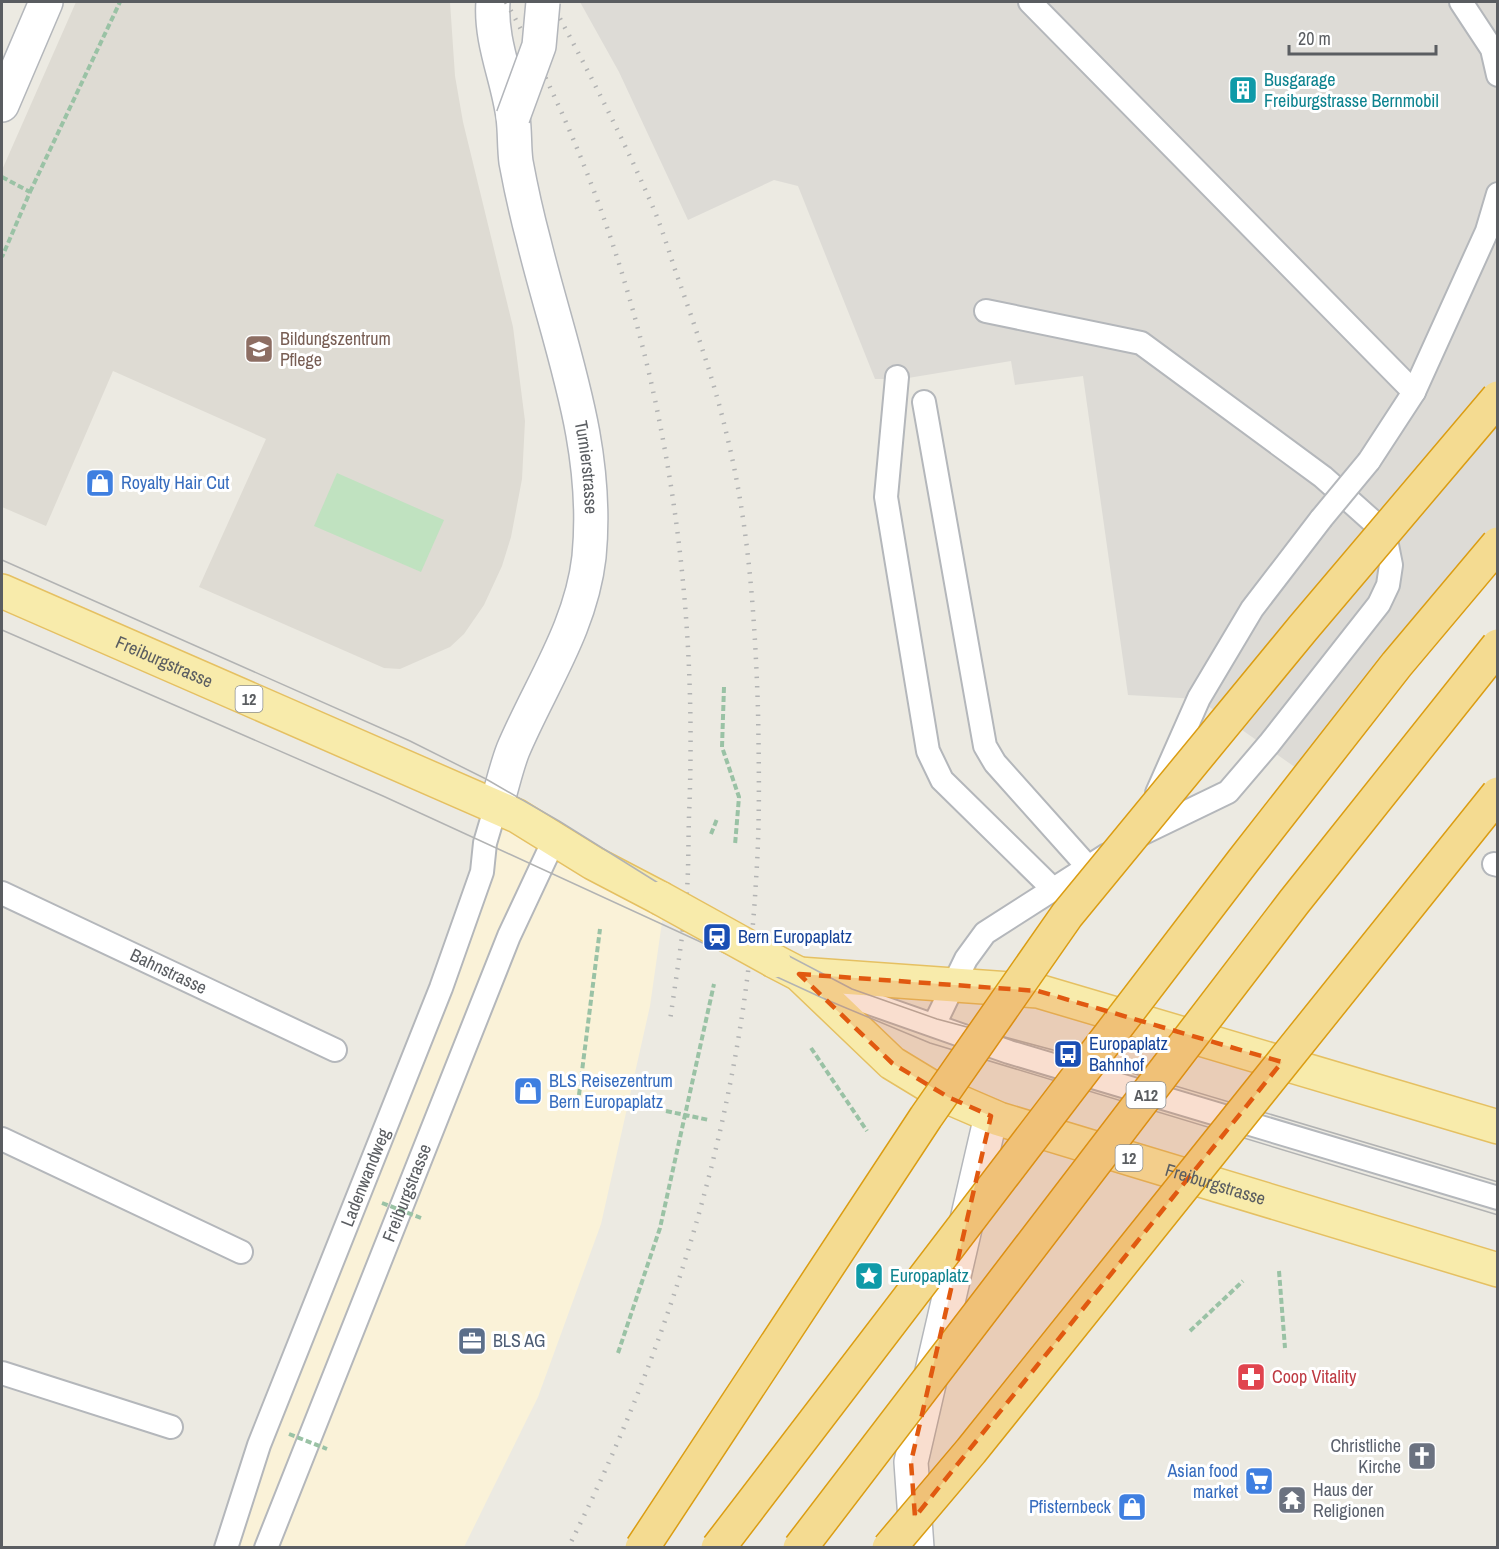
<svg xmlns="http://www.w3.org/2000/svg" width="1499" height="1549" font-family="'Archivo Narrow',sans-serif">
<rect width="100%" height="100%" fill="#eceae2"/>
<path fill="#faf2d8" d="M503,821L666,894L650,1006L601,1224L538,1397L464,1547L229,1548Z"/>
<path fill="#dddbd6" d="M580,2H1497V526L1299,770L1198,699L1128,695L1083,376L1015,385L1011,361L902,379H875L798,186L774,180L688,220L619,72Z"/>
<path fill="#dedbd3" d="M76,2H450L455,76L463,122L513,327L525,421L522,479L511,537L502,566L484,605L464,634L450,647L400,669L384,668L199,587L266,439L113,371L46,526L2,507V170Z"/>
<path fill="#c0e2c0" d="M337,473L444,520L421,572L314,526Z"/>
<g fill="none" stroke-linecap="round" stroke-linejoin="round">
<g stroke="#b4b7bb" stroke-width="26">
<g id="lane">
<path d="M1030,2L1414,392"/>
<path d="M1461,2L1492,49L1498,75"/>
<path d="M986,311L1141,343L1323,477L1379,527L1387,545L1391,565L1388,585L1379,604L1269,744L1228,792L1137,836"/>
<path d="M897,377L886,497L928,751L942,780L1054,890"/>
<path d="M924,402L985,746L995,763L1088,867"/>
<path d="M1369,461L1414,392L1487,231L1498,194"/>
<path d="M1157,793L1199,698L1252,609L1321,519"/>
<path d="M1494,864L1498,865"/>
<path id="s1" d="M2,893L335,1050"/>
<path d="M816,982L841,993L1009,1052L1498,1198"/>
<path d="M934,1025L966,959L985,933L1107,855"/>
<path d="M2,1139L241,1252"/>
<path d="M2,1373L171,1427"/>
<path id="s2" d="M226,1548L259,1445L441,988L482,872L485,843L496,806"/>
<path id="s3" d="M266,1548L509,936L554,840"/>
</g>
</g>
<g stroke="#b4b7bb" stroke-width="36">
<path id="street" d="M2,105L46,2
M917,1548L911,1462L991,1116"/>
</g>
<g stroke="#b3b6bb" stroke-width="36">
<g id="secondary">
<path id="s4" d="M493,2C490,41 508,79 513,117C515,132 514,147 516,162C521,189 527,216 534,242C560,348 600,445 589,557C581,628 540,686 513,750C506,768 502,788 496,806"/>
</g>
</g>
<g stroke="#e5c062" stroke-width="36">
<g id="primary">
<path id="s5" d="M2,591L517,816L593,863L660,898"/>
<path id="s6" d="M774,961L799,974L892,1063L948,1097L999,1119L1498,1270"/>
<path d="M799,974L1038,991L1498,1127"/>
</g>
</g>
<path stroke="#9ac2a5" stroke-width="4" stroke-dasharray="6 3" stroke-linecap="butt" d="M2,177L30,192L2,257
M30,192L120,2
M724,687L722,747L739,797L735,845
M711,834L717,819
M811,1048L867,1131
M579,1095L600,929
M666,1111L709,1120
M1279,1271L1285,1348
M1190,1331L1243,1281
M618,1353L660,1228L714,984"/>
<use href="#lane" stroke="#fff" stroke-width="22"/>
<use href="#street" stroke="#fff" stroke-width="33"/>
<use href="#secondary" stroke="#fff" stroke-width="33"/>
<use href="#primary" stroke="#f8ebab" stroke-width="33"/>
<path stroke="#b2b3b3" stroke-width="1.5" d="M2,560L410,741L486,779L559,821L703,911L852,989L937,1019L1068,1054L1498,1182
M2,630L383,796L827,1000L930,1043L1498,1215"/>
<path stroke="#b2b3b3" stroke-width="4.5" stroke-dasharray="1.5 8" stroke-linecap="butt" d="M506,2C645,249 701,534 689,816C688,848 689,880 685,911C681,948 675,985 670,1021
M551,2C587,68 622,136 652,205C663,230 670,256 679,281C697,332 715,384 727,436C749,525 755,619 758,710C759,767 760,824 756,880C744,1108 671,1345 568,1548"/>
<g stroke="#b4b7bb" stroke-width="26" stroke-linecap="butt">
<path id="lane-bridge" d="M1321,519L1369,461"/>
</g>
<g stroke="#b3b6bb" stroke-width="36" stroke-linecap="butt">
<path id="secondary-bridge" d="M513,117L539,46L543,2"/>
</g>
<g stroke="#e5c062" stroke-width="36" stroke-linecap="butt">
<path id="primary-bridge" d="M660,898L774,961"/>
</g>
<g stroke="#db9d13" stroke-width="36" stroke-linecap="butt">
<path id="highway-bridge" d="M642,1548L926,1117L1067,915L1303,628L1498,398
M718,1548L1243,861L1397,664L1498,544
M800,1548L1294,902L1498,646
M889,1548L971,1451L1498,794"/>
</g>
<path stroke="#9ac2a5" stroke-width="4" stroke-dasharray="6 3" stroke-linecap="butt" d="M382,1203L421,1218
M289,1434L327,1449"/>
<use href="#lane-bridge" stroke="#fff" stroke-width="22"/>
<use href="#secondary-bridge" stroke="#fff" stroke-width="33"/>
<use href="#primary-bridge" stroke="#f8ebab" stroke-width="33"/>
<use href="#highway-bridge" stroke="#f4db91" stroke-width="33"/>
</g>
<path fill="#e15910" fill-opacity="0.2" stroke="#e15910" stroke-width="4.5" stroke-dasharray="12 8" stroke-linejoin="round" d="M799,974L1038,991L1282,1062L915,1517L911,1462L991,1116L948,1097L892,1063Z"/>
<defs>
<g id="building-square" transform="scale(1.5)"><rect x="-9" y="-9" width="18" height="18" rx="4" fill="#0f9aa8" stroke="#fff"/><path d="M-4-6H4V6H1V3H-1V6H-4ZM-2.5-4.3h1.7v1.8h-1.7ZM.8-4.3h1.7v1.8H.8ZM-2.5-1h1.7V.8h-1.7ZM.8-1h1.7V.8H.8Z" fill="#fff"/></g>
<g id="school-square" transform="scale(1.5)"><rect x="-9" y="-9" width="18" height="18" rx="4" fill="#8d6e63" stroke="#fff"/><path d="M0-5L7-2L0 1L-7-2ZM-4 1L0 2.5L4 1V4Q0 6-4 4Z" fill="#fff"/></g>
<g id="shop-square" transform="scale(1.5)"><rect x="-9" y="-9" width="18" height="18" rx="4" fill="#3f7fe0" stroke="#fff"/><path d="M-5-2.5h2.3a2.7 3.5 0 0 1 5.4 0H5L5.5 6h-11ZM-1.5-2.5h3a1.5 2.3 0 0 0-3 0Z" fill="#fff"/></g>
<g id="station-square" transform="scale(1.5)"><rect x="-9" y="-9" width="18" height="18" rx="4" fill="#1a4fb4" stroke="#fff"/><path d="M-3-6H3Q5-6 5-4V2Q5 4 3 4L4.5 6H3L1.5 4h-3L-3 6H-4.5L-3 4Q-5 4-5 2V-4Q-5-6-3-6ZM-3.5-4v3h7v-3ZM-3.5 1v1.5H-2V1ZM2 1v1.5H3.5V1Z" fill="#fff"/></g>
<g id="bus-square" transform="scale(1.5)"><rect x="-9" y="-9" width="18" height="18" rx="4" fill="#1a4fb4" stroke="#fff"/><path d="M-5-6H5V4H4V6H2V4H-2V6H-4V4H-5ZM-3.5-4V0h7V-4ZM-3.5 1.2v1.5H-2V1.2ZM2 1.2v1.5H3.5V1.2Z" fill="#fff"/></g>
<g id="sight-square" transform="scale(1.5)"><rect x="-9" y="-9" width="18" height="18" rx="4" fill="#0f9aa8" stroke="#fff"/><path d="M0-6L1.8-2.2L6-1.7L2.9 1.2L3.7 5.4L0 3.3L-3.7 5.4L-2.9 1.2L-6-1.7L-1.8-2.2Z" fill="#fff"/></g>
<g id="office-square" transform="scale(1.5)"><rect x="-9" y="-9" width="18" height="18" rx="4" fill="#5c6f8a" stroke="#fff"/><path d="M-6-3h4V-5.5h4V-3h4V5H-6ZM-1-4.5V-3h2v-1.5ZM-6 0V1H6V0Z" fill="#fff"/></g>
<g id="pharmacy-square" transform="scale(1.5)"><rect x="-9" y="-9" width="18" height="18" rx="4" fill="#e0444e" stroke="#fff"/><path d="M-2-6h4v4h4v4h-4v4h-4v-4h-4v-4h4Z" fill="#fff"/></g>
<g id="church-square" transform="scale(1.5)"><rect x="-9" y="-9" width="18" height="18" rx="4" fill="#6b7280" stroke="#fff"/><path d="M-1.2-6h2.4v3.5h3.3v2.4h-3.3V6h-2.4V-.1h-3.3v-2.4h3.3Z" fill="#fff"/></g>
<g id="supermarket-square" transform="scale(1.5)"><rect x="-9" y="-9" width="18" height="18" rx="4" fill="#3f7fe0" stroke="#fff"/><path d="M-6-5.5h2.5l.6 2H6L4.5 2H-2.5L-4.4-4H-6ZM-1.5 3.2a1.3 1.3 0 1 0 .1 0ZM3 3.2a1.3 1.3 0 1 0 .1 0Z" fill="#fff"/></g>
<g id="temple-square" transform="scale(1.5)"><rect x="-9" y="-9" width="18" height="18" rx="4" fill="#6b7280" stroke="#fff"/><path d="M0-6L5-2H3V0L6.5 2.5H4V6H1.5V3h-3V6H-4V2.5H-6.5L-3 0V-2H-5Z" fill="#fff"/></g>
</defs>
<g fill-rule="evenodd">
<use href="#building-square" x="1243" y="90"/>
<use href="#school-square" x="259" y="349"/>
<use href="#shop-square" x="100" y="483"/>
<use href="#station-square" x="717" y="937"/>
<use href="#bus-square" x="1068" y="1054"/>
<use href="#shop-square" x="528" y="1091"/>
<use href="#sight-square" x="869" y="1276"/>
<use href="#office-square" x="472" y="1341"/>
<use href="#pharmacy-square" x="1251" y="1377"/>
<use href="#church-square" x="1422" y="1456"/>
<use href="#supermarket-square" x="1259" y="1481"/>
<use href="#temple-square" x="1292" y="1500"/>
<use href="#shop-square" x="1132" y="1507"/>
</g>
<g text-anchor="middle" stroke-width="6" stroke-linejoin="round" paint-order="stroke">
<g fill="#fff" stroke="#8c8e90" stroke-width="1.5">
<rect x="235.5" y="686" width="27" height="26" rx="4.5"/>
<rect x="1126.5" y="1082" width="39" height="26" rx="4.5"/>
<rect x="1115.5" y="1145" width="27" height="26" rx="4.5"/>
</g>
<g font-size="16" font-weight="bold" fill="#5a5d61">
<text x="249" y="705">12</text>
<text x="1146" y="1101">A12</text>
<text x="1129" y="1164">12</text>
</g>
<g font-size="18" fill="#0d838f" stroke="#fff" text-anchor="start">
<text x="1264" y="86">Busgarage<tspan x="1264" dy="21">Freiburgstrasse Bernmobil</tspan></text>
<text x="890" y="1282">Europaplatz</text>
</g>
<g font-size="18" fill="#785e54" stroke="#fff" text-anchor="start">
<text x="280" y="345">Bildungszentrum<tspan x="280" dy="21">Pflege</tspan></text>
</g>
<g font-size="18" fill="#5a5d61" stroke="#fff">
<text dy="6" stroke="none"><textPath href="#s4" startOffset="476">Turnierstrasse</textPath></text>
<text dy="6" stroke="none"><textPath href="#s5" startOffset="177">Freiburgstrasse</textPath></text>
<text dy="6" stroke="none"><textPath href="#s1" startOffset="184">Bahnstrasse</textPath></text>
<text dy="6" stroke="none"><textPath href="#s2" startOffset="396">Ladenwandweg</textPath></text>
<text dy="6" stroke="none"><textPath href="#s6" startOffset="504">Freiburgstrasse</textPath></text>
<text dy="6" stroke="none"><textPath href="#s3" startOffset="382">Freiburgstrasse</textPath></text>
</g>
<g font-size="18" fill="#366cbe" stroke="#fff" text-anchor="start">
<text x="121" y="489">Royalty Hair Cut</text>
<text x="549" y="1087">BLS Reisezentrum<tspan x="549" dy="21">Bern Europaplatz</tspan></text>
<text x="1238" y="1477" text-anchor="end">Asian food<tspan x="1238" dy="21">market</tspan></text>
<text x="1111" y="1513" text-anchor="end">Pfisternbeck</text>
</g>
<g font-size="18" fill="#164399" stroke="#fff" text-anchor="start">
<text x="738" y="943">Bern Europaplatz</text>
<text x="1089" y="1050">Europaplatz<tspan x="1089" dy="21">Bahnhof</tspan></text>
</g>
<g font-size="18" fill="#4e5e75" stroke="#fff" text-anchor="start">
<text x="493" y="1347">BLS AG</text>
</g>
<g font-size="18" fill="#be3a42" stroke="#fff" text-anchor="start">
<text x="1272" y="1383">Coop Vitality</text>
</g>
<g font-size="18" fill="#5b616d" stroke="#fff" text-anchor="end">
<text x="1401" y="1452">Christliche<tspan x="1401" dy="21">Kirche</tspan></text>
<text x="1313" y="1496" text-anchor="start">Haus der<tspan x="1313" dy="21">Religionen</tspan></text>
</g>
</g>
<rect width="1499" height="1549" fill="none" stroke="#5a5d61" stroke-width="6"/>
<path d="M1289 45v9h147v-9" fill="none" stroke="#5a5d61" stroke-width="3"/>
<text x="1298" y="45" font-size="18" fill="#5a5d61" stroke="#ffffff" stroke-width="4.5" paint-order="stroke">20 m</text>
</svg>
